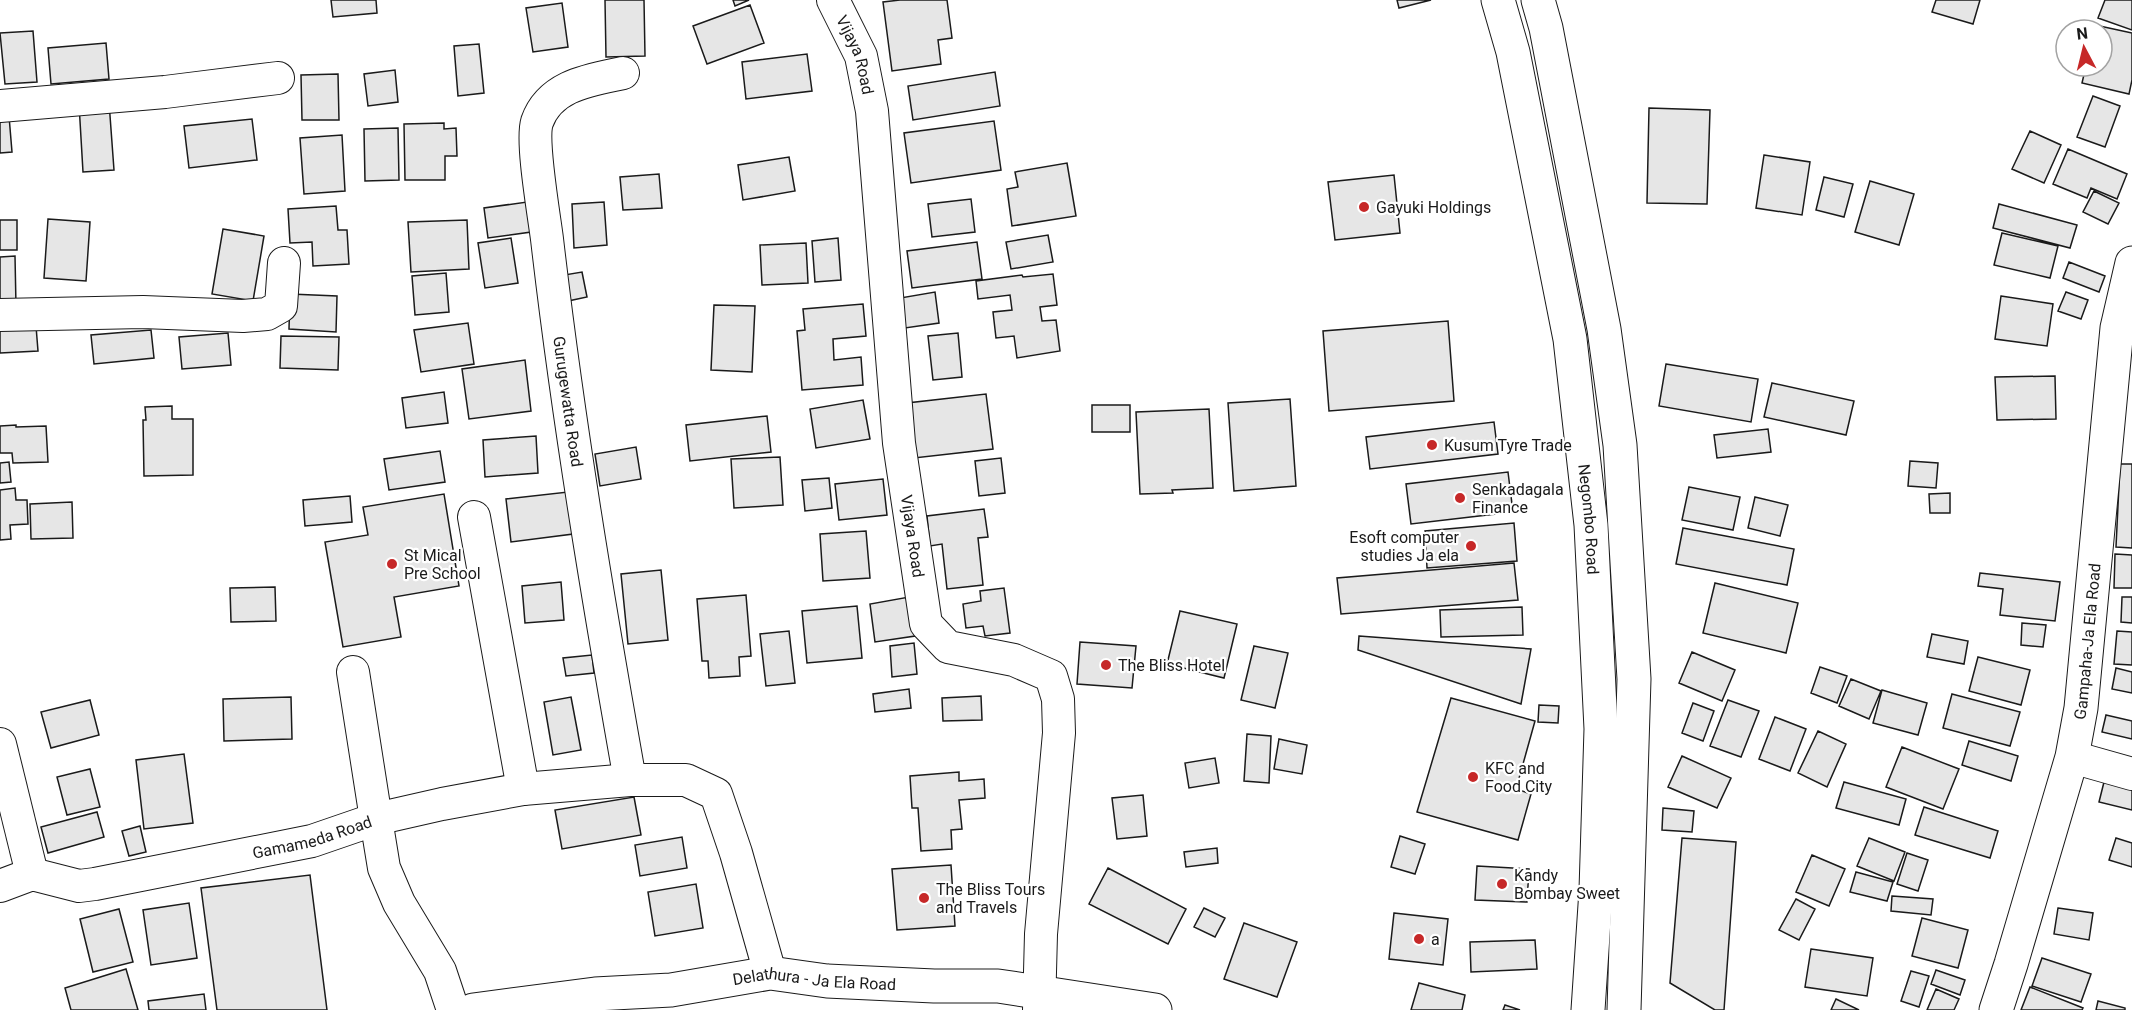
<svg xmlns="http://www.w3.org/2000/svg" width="2132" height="1010" font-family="Roboto,sans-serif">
<rect width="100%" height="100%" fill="#fff"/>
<path fill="#e6e6e6" stroke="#1a1a1a" stroke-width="1.5" d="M331,0H376L377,13L333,17Z
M605,0H644L645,56L606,57Z
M733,0H749L735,6Z
M900,0H947L952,38L938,40L941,64L892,71L883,2Z
M1397,0H1431L1399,8Z
M1936,0H1980L1973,24L1932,12Z
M2105,0H2132V30L2098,18Z
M562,3L568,47L533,52L526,8Z
M750,5L764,43L707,64L693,26Z
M2095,25L2132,33V80L2129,94L2082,83L2086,66H2102V30H2094Z
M33,31L37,82L5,84L0,33Z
M106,43L109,79L51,84L48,48Z
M479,44L484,93L458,96L454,46Z
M807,54L812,91L746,99L742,62Z
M395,70L398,102L368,106L364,74Z
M995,72L1000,106L913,120L908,86Z
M338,74L339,120H302L301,75Z
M2093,96L2120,106L2105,147L2077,137Z
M109,102L114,170L83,172L79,104Z
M1649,108L1710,110L1707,204L1647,203Z
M9,116L12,152L0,153V117Z
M252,119L257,160L189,168L184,126Z
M994,121L1001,170L911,183L904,133Z
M444,123V129L456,128L457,156H445V180H405L404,124Z
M398,128L399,180L365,181L364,129Z
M2030,131L2061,145L2044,183L2012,169Z
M342,135L345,191L304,194L300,138Z
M2068,149L2127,174L2117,199L2091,188L2087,198L2053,184Z
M1764,155L1810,162L1802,215L1756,208Z
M789,157L795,191L743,200L738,165Z
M1067,163L1076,216L1012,226L1007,189L1018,187L1015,172Z
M659,174L662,208L623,210L620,177Z
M1394,175L1400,233L1335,240L1328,182Z
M1824,177L1853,184L1844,217L1816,210Z
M1870,181L1914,194L1899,245L1855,232Z
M2094,191L2119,203L2108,224L2083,212Z
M971,199L975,232L932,237L928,204Z
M527,202L531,232L488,238L484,208Z
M604,202L607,245L574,248L572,204Z
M1999,204L2077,225L2070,248L1993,228Z
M336,206L338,230H347L349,264L313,266L312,242L290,243L288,209Z
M48,219L90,222L86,281L44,278Z
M0,220H17V250H0Z
M467,220L469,269L411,272L408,222Z
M223,229L264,236L253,301L212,294Z
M2002,233L2058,246L2050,278L1994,265Z
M1048,235L1053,262L1011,269L1006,242Z
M511,238L518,283L485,288L478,243Z
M838,238L841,280L815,282L812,241Z
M977,242L982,279L912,288L907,251Z
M806,243L808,283L762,285L760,245Z
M15,256L16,306H0V257Z
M2069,262L2105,276L2099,292L2063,278Z
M582,272L587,297L568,301L564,275Z
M446,273L449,312L415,315L412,276Z
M1053,274L1057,305L1040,307L1042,321L1056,320L1060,351L1017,358L1014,336L996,338L993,312L1012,310L1010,295L978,299L976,281L1022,275L1023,277Z
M935,292L939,323L905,328L900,298Z
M2066,292L2088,300L2081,319L2058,311Z
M290,294L337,296L336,332L289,329Z
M2001,296L2053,304L2047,346L1995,339Z
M863,304L866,336L833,339L834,360L861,357L863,385L802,390L797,331L805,330L803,309Z
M714,305L755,306L752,372L711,370Z
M1448,321L1454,401L1329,411L1323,331Z
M468,323L474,364L421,372L414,330Z
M36,326L38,351L0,353V329Z
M151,330L154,358L94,364L91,335Z
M228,333L231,365L182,369L179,337Z
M958,333L962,377L933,380L928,336Z
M281,336L339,337L338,370L280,368Z
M525,360L531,411L469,419L462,369Z
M1666,364L1758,379L1751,422L1659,406Z
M2055,376L2056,419L1997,420L1995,377Z
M1772,383L1854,401L1846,435L1764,417Z
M444,392L448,423L406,428L402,398Z
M986,394L993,449L914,458L907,403Z
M1290,399L1296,486L1234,491L1228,403Z
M863,400L870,439L816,448L810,409Z
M1092,405H1130V432H1092Z
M172,406V419H193V475L144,476L143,420H146L145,407Z
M1209,409L1213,488L1172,490L1173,493L1140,494L1136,412Z
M767,416L771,452L690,461L686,425Z
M1494,422L1498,454L1370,469L1366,437Z
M16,425V427L46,426L48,462L13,463L12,453H0V426Z
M1768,429L1771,452L1717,458L1714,435Z
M536,436L538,473L485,477L483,440Z
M636,447L641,479L600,486L595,454Z
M440,451L445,482L389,490L384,459Z
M780,457L783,505L734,508L731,459Z
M1001,458L1005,493L979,496L975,461Z
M1910,461L1938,463L1936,488L1908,486Z
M9,462L11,482L0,483V463Z
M2120,464H2132V548L2116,547Z
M1508,472L1513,512L1411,524L1406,484Z
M829,478L832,508L805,511L802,480Z
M883,479L887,515L839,520L835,484Z
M1689,487L1740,497L1733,530L1682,520Z
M15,488L16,500H27L28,524L10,525L11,539L0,540V490Z
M568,492L573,534L511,542L506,499Z
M1950,493V513H1930L1929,494Z
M444,494L459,586L394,597L401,637L343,647L325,542L368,535L363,507Z
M350,496L352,522L305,526L303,500Z
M1755,497L1788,505L1780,536L1748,528Z
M72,502L73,538L31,539L30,504Z
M984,509L988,537L978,538L983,585L947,589L942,544L930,546L927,516Z
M1514,523L1517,561L1427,568L1425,531Z
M1683,528L1794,549L1787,585L1676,564Z
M866,531L870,578L823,581L820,534Z
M2115,554L2132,555V588H2114Z
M1514,563L1518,600L1341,614L1337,578Z
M661,570L668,640L628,644L621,574Z
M1980,573L2060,582L2055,621L2000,615L2003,589L1978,586Z
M561,582L564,620L525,623L522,586Z
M1715,583L1798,603L1786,653L1703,633Z
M275,587L276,621L231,622L230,588Z
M1004,588L1010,633L985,636L983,626L966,628L963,604L981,601L980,591Z
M746,595L751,656L739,657L740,676L709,678L708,661H702L697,599Z
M909,597L915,636L875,642L870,604Z
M2122,597H2132V623L2121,622Z
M857,606L862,658L807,663L802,611Z
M1522,607L1523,635L1441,637L1440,610Z
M1180,611L1237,624L1224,678L1167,664Z
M2022,623L2046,625L2043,647L2021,645Z
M789,631L795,683L766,686L760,634Z
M2117,631L2132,632V665L2114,664Z
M1932,634L1968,641L1964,664L1927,657Z
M1359,636L1531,649L1521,704L1358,650Z
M1080,642L1136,646L1132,688L1077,684Z
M914,643L917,674L892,677L890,646Z
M1254,646L1288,653L1275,708L1241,700Z
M1692,652L1735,670L1722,701L1679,683Z
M592,655L594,673L566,676L563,658Z
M1978,657L2030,670L2021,705L1969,691Z
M1820,667L1847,676L1837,703L1811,693Z
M2116,668L2132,672V693L2112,689Z
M1851,679L1881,691L1869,719L1839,706Z
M909,689L911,708L875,712L873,694Z
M1882,690L1927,703L1918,735L1873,723Z
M1952,694L2020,712L2010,746L1943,728Z
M981,696L982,720L943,721L942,698Z
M291,697L292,739L224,741L223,699Z
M571,697L581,750L553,755L544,702Z
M1451,698L1535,721L1516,789L1531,794L1518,840L1417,812Z
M90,700L99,735L51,748L41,712Z
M1728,700L1759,711L1741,757L1710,746Z
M1693,703L1714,711L1703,741L1682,733Z
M1539,705L1559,706L1558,723L1538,722Z
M2106,715L2132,721V739L2102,732Z
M1775,717L1806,729L1790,771L1759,759Z
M1818,731L1846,744L1827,787L1798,773Z
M1247,734L1271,736L1269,783L1244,781Z
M1279,739L1307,745L1302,774L1274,769Z
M1969,741L2018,756L2011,781L1962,765Z
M1902,747L1959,769L1943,809L1886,787Z
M184,754L193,823L144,829L136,760Z
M1682,756L1731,778L1717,808L1668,787Z
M1215,758L1219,783L1189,788L1185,763Z
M90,769L100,807L67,815L57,777Z
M959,772V781L984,779L985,798L959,800L962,829L951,830L952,849L921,851L918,808H912L910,776Z
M2106,774L2132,781V810L2099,802Z
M1844,782L1906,799L1899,825L1836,808Z
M1143,795L1147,836L1117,839L1112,798Z
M634,797L641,835L562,849L555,810Z
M1924,807L1998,831L1990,858L1915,835Z
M1663,808L1694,811L1692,832L1662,830Z
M97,812L104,837L48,853L41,827Z
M140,826L146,852L129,856L122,831Z
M1400,836L1425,844L1415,874L1391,867Z
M682,837L687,868L640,876L635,845Z
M1682,838L1736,842L1724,1010H1715L1670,983Z
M1869,838L1905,852L1894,881L1857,866Z
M2116,838L2132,843V867L2109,860Z
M1217,848L1218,863L1186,867L1184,852Z
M1907,853L1928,860L1918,891L1897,884Z
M1812,855L1845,869L1829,906L1796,892Z
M951,865L955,926L897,930L892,869Z
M1477,866L1529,869L1527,902L1475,900Z
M1108,868L1186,909L1168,944L1089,904Z
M1856,872L1893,882L1887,901L1850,892Z
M310,875L327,1010H217L201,888Z
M696,884L703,928L655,936L648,892Z
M1892,896L1933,899L1931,915L1891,911Z
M1796,899L1815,909L1799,940L1779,930Z
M189,903L197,958L151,965L143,910Z
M1204,908L1225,918L1215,937L1194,927Z
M2058,908L2093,913L2089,940L2054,934Z
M119,909L133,962L93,972L80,919Z
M1394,913L1448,919L1443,965L1389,959Z
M1922,918L1968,930L1958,968L1912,956Z
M1244,923L1297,942L1277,997L1224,979Z
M1535,940L1537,969L1471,972L1470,942Z
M1811,949L1873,958L1867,996L1805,987Z
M2042,958L2091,974L2081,1002L2032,986Z
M126,969L138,1010H71L65,988Z
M1936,970L1965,980L1960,995L1931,984Z
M1911,971L1929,976L1919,1007L1901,1001Z
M1419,983L1465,995L1462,1010H1411Z
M2030,987L2083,1008L2082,1010H2021Z
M1936,989L1959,999L1954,1010H1927Z
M204,994L206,1010H149L148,1001Z
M1836,999L1859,1010H1831Z
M2098,1001L2125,1008V1010H2096Z
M1505,1005L1520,1010H1503Z"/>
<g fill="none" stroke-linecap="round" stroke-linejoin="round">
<g stroke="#1a1a1a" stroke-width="34">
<g id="minor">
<path id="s1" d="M833,0L861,56L872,111L899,443L926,624L948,647L1014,660L1051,676L1058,699L1059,733L1041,934L1039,1010"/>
<path id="s2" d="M623,73C590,80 550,85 537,122C531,141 544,215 547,239C568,420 598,600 630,780"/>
<path d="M0,106L165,92L278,78"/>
<path d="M0,315L143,312L243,316L267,314L281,306L284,263"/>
<path d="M474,517L523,789"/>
<path d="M353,672L376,819L442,804L523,789L630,780H686L716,794L736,853L770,973"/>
<path d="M0,744L32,874"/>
<path d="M2072,757L2132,774"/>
<path id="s3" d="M0,886L32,874L79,886L95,884L312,841L376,819L384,868L399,903L440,971L453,1010"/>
</g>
</g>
<g stroke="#1a1a1a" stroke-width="35">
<g id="major">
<path id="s4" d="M473,1010L595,994L671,990L770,973L827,981L934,986H998L1155,1010"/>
</g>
</g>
<g stroke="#1a1a1a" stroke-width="35">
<g id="highway">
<path id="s5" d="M1498,0L1513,52L1570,339L1591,525L1601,729L1596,890L1588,1010"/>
<path d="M1538,0L1546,28L1604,329L1620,445L1634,679L1624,1010"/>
<path id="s6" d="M1996,1010L2011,964L2072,757L2081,708L2117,328L2132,263"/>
</g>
</g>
<use href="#minor" stroke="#fff" stroke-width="32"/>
<use href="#major" stroke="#fff" stroke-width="33"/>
<use href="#highway" stroke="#fff" stroke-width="33"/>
</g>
<g fill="#c62828" stroke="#fff" stroke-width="2">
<circle cx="1364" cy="207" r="6"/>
<circle cx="1432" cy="445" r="6"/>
<circle cx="1460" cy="498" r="6"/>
<circle cx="1471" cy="546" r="6"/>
<circle cx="392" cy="564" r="6"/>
<circle cx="1106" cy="665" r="6"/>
<circle cx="1473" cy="777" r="6"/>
<circle cx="1502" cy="884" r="6"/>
<circle cx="924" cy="898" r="6"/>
<circle cx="1419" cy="939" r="6"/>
</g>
<g text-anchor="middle" stroke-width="4.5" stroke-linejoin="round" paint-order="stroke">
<g font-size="16" fill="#1a1a1a" stroke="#fff">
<text dy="6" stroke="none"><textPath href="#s1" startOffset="60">Vijaya Road</textPath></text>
<text dy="6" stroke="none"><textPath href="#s2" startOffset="386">Gurugewatta Road</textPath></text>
<text dy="6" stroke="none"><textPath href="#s5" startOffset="528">Negombo Road</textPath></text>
<text dy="6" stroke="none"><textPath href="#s1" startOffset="546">Vijaya Road</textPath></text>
<text dy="6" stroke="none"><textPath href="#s6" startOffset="381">Gampaha-Ja Ela Road</textPath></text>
<text dy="6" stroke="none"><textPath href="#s3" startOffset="321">Gamameda Road</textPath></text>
<text dy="6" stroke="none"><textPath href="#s4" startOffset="344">Delathura - Ja Ela Road</textPath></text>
</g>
<g font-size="16" fill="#1a1a1a" stroke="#fff" text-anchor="start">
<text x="1376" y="213">Gayuki Holdings</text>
<text x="1444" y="451">Kusum Tyre Trade</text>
<text x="1472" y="495">Senkadagala<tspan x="1472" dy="18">Finance</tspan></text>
<text x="1459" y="543" text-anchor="end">Esoft computer<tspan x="1459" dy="18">studies Ja ela</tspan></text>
<text x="404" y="561">St Mical<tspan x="404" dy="18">Pre School</tspan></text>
<text x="1118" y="671">The Bliss Hotel</text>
<text x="1485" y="774">KFC and<tspan x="1485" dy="18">Food City</tspan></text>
<text x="1514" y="881">Kandy<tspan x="1514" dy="18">Bombay Sweet</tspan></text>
<text x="936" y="895">The Bliss Tours<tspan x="936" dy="18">and Travels</tspan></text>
<text x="1431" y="945">a</text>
</g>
</g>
<g transform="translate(2084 48) rotate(353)"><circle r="28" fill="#ffffff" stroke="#a3a3a3" stroke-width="1.5"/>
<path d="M0-4.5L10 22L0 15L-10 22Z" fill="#c62828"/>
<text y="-9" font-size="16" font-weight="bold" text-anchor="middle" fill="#1a1a1a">N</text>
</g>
</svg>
